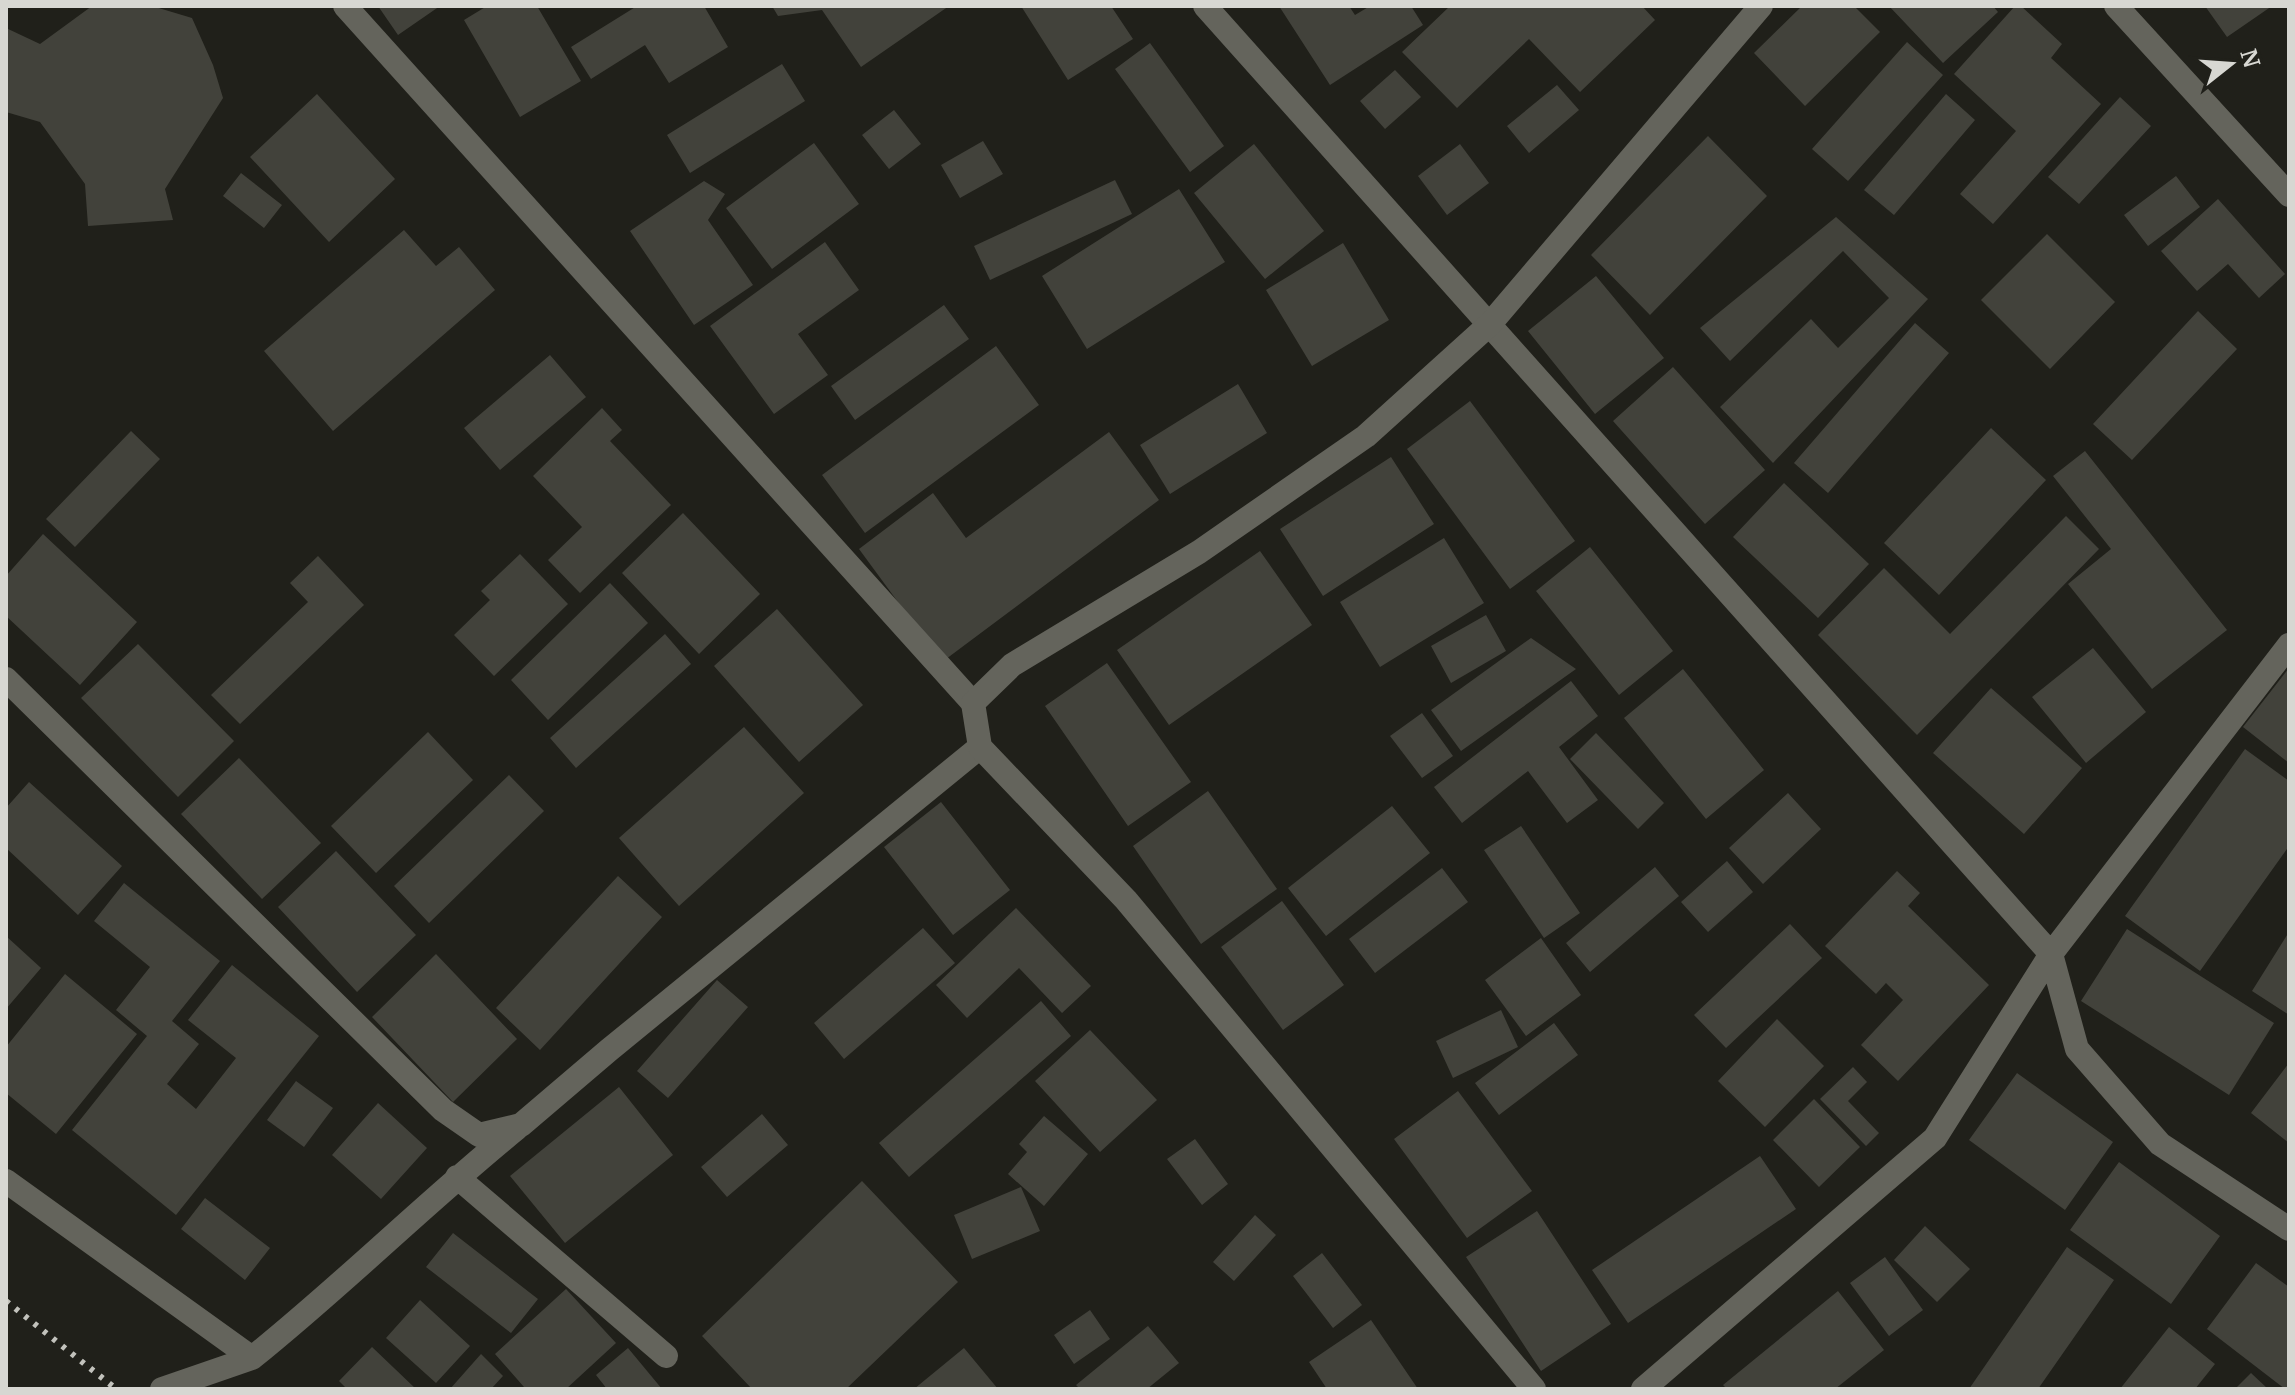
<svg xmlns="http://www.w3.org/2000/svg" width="2295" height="1395" font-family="Merriweather,serif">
<rect width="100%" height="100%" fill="#20201a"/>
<path fill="#42423b" d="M92,6H152L192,18L213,65L223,98L165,189L173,220L88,226L85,184L40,122L6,112V28L40,44Z
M378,6H440L398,35Z
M487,6H537L581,81L520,117L464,20Z
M637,6H704L728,47L669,83L645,45L591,79L571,47Z
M772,6H949L861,67L822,10L778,16Z
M1021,6H1111L1133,39L1068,80Z
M1279,6H1349L1355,15L1370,6H1411L1423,25L1330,85Z
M1450,6H1642L1655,20L1580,92L1529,39L1457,108L1402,52Z
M1802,6H1854L1880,32L1805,106L1754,53Z
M1889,6H1993L1998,12L1943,63Z
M2015,6H2021L2062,44L2051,58L2101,104L1993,224L1960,194L2016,131L1954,74Z
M2205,6H2272L2227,37Z
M1907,42L1943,75L1848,181L1812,149Z
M1150,43L1224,146L1190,172L1115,69Z
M782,64L805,101L690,173L667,135Z
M1395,70L1421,97L1385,129L1360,101Z
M1557,85L1579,110L1529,153L1507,126Z
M317,94L395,179L329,242L250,157Z
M1946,94L1975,120L1894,215L1864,190Z
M2120,97L2151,126L2079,204L2048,177Z
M894,110L921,144L889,169L862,135Z
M1708,136L1767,196L1650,315L1591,255Z
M983,141L1003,174L960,198L941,165Z
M814,143L859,204L772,269L726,208Z
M1254,144L1324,231L1265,279L1194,193Z
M1460,144L1489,183L1447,215L1418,176Z
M241,173L282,205L264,228L223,196Z
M2176,176L2200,207L2148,246L2124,215Z
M1115,180L1132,214L990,280L974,246Z
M704,181L725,194L708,220L753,285L694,325L630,231Z
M1179,189L1225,262L1087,349L1042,276Z
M2218,199L2285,274L2259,298L2228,264L2197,291L2161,251Z
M1836,217L1928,299L1773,463L1720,407L1811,319L1838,348L1889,298L1843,251L1730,361L1700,328Z
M404,230L436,266L459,247L495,290L333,431L264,351Z
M2047,234L2115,302L2050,369L1981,300Z
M825,242L859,290L798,334L828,375L774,414L710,326Z
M1343,243L1389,320L1312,366L1266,290Z
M1596,276L1664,358L1595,414L1528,331Z
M944,305L969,339L855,420L831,386Z
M2198,311L2237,349L2132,460L2093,424Z
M1915,323L1949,353L1828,493L1794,463Z
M996,346L1039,405L865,533L822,475Z
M550,355L586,397L500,470L464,428Z
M1673,367L1765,470L1705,524L1613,421Z
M1238,384L1267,433L1170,494L1140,445Z
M1470,401L1575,541L1510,589L1407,449Z
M602,408L622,430L610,441L671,505L580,593L548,560L582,527L533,476Z
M1991,428L2046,480L1939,595L1884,543Z
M131,431L160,459L75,547L46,519Z
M1109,432L1159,500L942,662L859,549L933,493L966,538Z
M2085,451L2227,630L2152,689L2068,584L2111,549L2053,476Z
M1391,457L1434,524L1323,596L1280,529Z
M1784,483L1869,564L1818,618L1733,537Z
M683,513L760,594L699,654L622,573Z
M2066,516L2099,549L1917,735L1818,635L1884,568L1950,634Z
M43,534L137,622L80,685L6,616V576Z
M1444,538L1484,603L1380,667L1340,602Z
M1590,547L1673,651L1619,695L1536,591Z
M1260,551L1312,625L1169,725L1117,650Z
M520,554L568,604L494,676L454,635L490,600L481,591Z
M318,556L364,605L240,724L211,695L308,602L290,583Z
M610,583L648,623L548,720L511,680Z
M777,609L863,705L799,762L714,666Z
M1486,615L1506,651L1451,683L1431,646Z
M665,634L691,664L576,768L550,738Z
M1531,638L1576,669L1461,751L1431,710Z
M138,644L234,741L178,797L81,698Z
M2093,648L2146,712L2086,763L2032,697Z
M1107,663L1191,782L1128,826L1045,706Z
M2289,668V763L2243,727Z
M1683,669L1764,770L1706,819L1624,718Z
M1571,681L1598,716L1559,747L1598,800L1567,823L1528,771L1462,823L1434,787Z
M1991,688L2082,768L2024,834L1933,753Z
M1422,713L1453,756L1422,778L1390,736Z
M744,727L804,793L679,906L619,838Z
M428,732L473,780L376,873L331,826Z
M1596,733L1664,803L1638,829L1570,759Z
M2245,749L2289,781V846L2200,971L2125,916Z
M239,758L321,843L262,899L181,814Z
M509,775L544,811L429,923L394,886Z
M29,782L122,866L78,915L6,848V808Z
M1208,791L1277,889L1201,944L1133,846Z
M1788,793L1821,829L1763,884L1729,848Z
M941,802L1010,890L953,935L884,847Z
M1392,806L1430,853L1326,936L1288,888Z
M1521,826L1580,913L1544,938L1484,850Z
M336,851L416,935L357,992L278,907Z
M1727,861L1753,892L1708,932L1681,902Z
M1655,867L1679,896L1590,972L1566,943Z
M1442,868L1468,902L1375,973L1349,939Z
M1897,871L1920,893L1908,906L1989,985L1898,1081L1861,1045L1903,1000L1886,983L1876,994L1825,946Z
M618,876L662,917L540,1050L496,1008Z
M124,883L220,961L172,1021L199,1044L167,1084L196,1109L236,1058L188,1020L232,965L319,1036L176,1215L72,1130L147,1036L116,1010L150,967L94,921Z
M1282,901L1344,985L1283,1030L1221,947Z
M1016,908L1091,986L1062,1013L1019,968L967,1018L936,985Z
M1790,924L1822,958L1726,1048L1694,1015Z
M923,928L955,963L844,1059L814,1023Z
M2127,929L2274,1023L2229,1095L2081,1001Z
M2289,932V1015L2252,991Z
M6,936L41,968L6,1009Z
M1541,938L1581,995L1526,1036L1485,980Z
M436,954L517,1039L453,1102L372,1017Z
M65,974L137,1034L56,1134L6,1093V1047Z
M717,980L748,1007L668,1098L637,1071Z
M1041,1001L1071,1036L909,1177L879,1143Z
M1501,1010L1518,1047L1453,1078L1436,1041Z
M1777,1019L1824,1066L1765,1127L1718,1081Z
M1554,1023L1578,1055L1499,1115L1475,1083Z
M1090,1030L1157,1100L1100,1152L1035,1081Z
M2289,1063V1143L2251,1113Z
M1853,1067L1867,1082L1848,1101L1879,1133L1866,1146L1820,1099Z
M2017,1073L2113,1142L2065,1210L1969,1140Z
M296,1081L333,1108L304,1147L267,1120Z
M619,1087L673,1155L565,1243L510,1176Z
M1458,1091L1532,1191L1467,1238L1394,1139Z
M1814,1099L1860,1147L1819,1187L1773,1140Z
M378,1103L427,1148L381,1199L332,1155Z
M762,1114L788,1145L727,1197L701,1167Z
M1044,1116L1088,1154L1044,1206L1008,1174L1027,1152L1019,1144Z
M1195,1139L1228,1184L1202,1205L1167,1159Z
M1760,1156L1796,1209L1628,1323L1592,1270Z
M2119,1162L2220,1236L2171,1304L2070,1230Z
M862,1181L958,1282L846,1389H752L702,1336Z
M1021,1187L1040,1231L972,1259L954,1215Z
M205,1198L270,1248L245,1280L181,1229Z
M1537,1211L1611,1324L1541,1371L1466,1257Z
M1255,1215L1276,1235L1234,1281L1213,1262Z
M1925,1226L1970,1269L1937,1302L1894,1260Z
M453,1233L538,1299L511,1333L426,1267Z
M2067,1247L2114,1280L2038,1389H1969Z
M1322,1253L1362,1305L1333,1328L1293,1276Z
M1885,1257L1923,1310L1889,1336L1850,1283Z
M2256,1263L2289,1287V1389H2285L2207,1329Z
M566,1289L616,1343L566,1389H522L524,1387L495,1354Z
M1838,1291L1884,1350L1835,1389H1727L1723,1385Z
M420,1300L470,1346L436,1383L386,1338Z
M1090,1310L1110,1339L1074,1364L1054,1335Z
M1371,1320L1418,1389H1327L1309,1362Z
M1148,1326L1179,1363L1147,1389H1080L1076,1385Z
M2169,1327L2215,1364L2195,1389H2120Z
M372,1347L416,1389H347L339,1381Z
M628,1348L662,1389H607L596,1375Z
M964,1348L998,1389H914Z
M481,1354L503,1376L491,1389H450Z
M2251,1373L2268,1389H2235Z"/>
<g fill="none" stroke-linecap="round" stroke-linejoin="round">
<path stroke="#64645c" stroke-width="24" d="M345,6L973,703
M1205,6L2051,954L2077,1049L2160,1144L2289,1229
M2116,6L2289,195
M6,679L443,1110L479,1135L521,1125L609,1050L980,747
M457,1177L666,1356
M6,1181L252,1358C343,1285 425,1203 516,1129
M162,1389L252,1358
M1643,1389L1935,1138L2051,954L2289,645"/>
<path stroke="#64645c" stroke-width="24" d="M1534,1389L1126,900L980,747L973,703L1012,665L1199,552L1366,436L1490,324L1761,6"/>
<path stroke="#c2c2bc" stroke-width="6" stroke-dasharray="4 8" stroke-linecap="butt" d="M6,1301L116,1389"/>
</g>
<rect width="2295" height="1395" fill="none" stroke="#d7d7d2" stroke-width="16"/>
<g transform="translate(2231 64) rotate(73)" stroke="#20201a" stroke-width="6" paint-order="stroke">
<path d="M0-6L14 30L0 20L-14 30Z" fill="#d7d7d2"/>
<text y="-12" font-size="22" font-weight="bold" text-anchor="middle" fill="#d7d7d2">N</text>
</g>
</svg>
